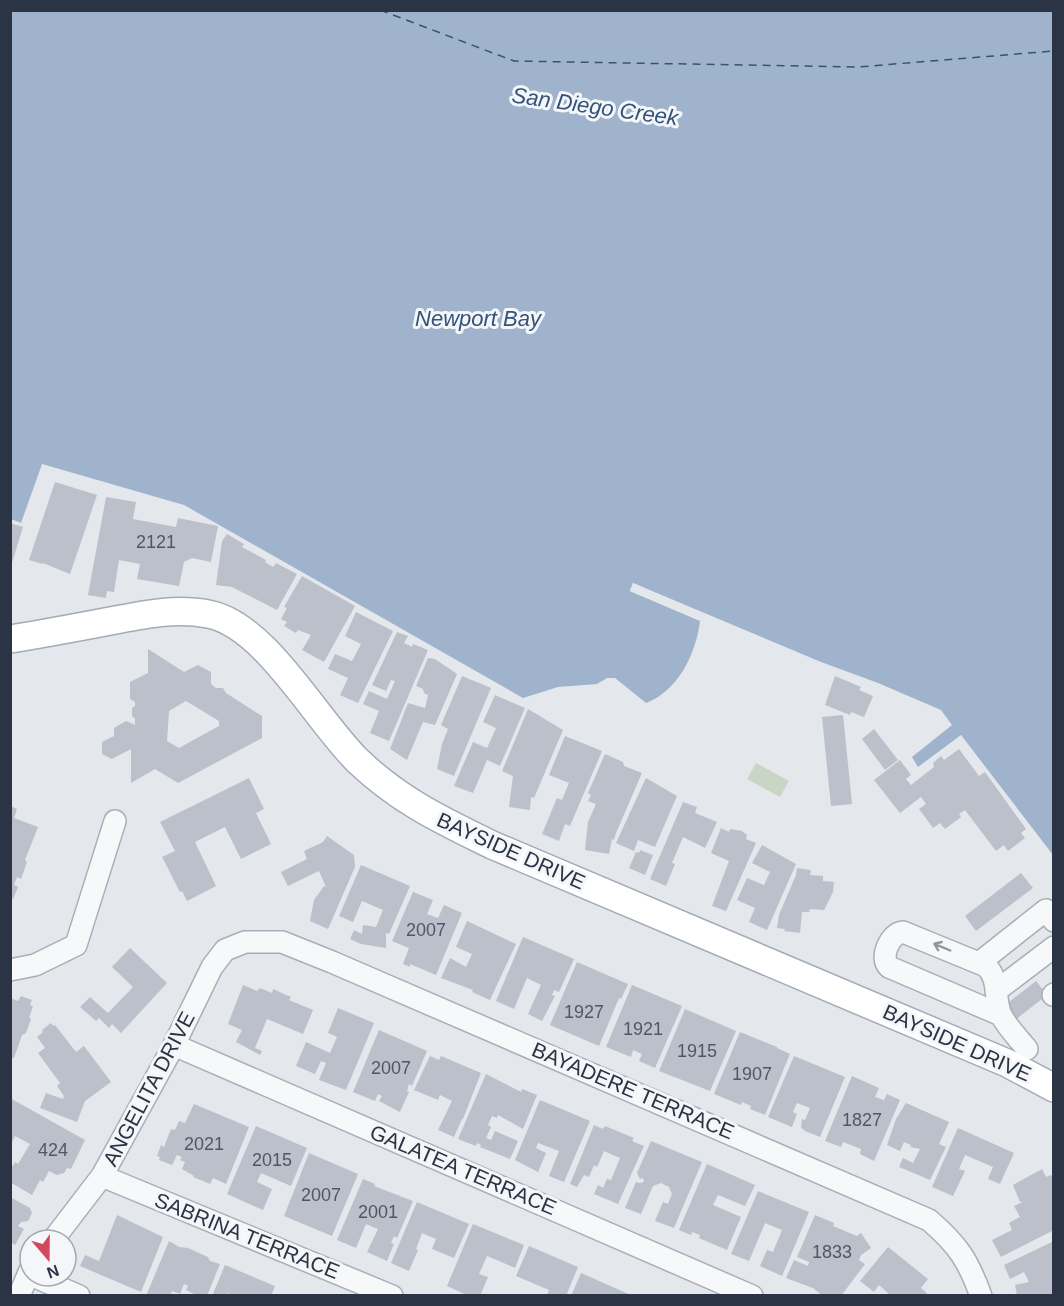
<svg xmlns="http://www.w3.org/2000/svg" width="1064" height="1306" font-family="Arial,sans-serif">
<rect width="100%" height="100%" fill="#e4e7ec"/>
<path fill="#c9d6c5" d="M756,763L789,781L780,797L747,779Z"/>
<path fill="#9fb4cc" d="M11,11H1053V855L961,735L918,767L912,757L952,725L941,710L878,683L821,662L633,583L630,591L700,621C696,654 678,691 646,703L615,678H607L597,684L558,687L523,698L184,505L42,464L21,523L11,519Z"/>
<path fill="#e4e7ec" d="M633,583L726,624L634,587V590L701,618L703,622L630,591Z"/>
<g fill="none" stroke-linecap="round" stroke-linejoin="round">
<path stroke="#34527a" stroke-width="1.5" stroke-dasharray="8 6" stroke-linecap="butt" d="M380,10L514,61L858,67L1054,51"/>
</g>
<path fill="#bbc0ca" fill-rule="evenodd" d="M55,482L97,495L70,574L43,563L42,564L29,560Z
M106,497L136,502L133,519L176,527L178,518L218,526L211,562L192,558L184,562L179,586L137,579L140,564L119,560L114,592L107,591L106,598L88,595Z
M10,523L23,527L11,566H10Z
M227,534L244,544L242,547L266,560L265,562L273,567L276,563L297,574L277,610L232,587L216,585L222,541Z
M302,576L355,606L324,662L302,650L311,635L298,630L296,633L284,626L287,622L281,619L287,608L284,607Z
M356,612L393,631L358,703L340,695L348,678L328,669L335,654L352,661L361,644L345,636Z
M397,632L408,636L404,643L412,647L413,644L428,650L389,741L370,733L379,711L363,704L369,691L387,699L395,681L391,680L386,691L372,685Z
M148,649L184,672L198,665L211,672V684L216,688H223L226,693L262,716V738L178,783L155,769L131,783V749L112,759L102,754V742L114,736V728L126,721L135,725V719L132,716V708L135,706V702L130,699V682L148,673ZM186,701L219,721V726L179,748L167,741L169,711Z
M428,658L435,659L457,674L435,725L423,722L407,760L390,749L408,703L425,708L428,695L424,693L423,689L416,686Z
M462,676L491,688L454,776L437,769L442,744L448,729L441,725Z
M835,676L861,687L859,690L873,696L864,717L851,712L850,715L825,705Z
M495,695L525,708L500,766L487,760L473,793L454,786L473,742L487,748L496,728L483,722Z
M528,709L563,730L534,798L531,797L530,810L509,807L513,776L502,771Z
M843,715L852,804L831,806L822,717Z
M874,729L898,760L885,770L862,739Z
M565,736L602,751L570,826L565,824L559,841L542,834L557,798L562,800L569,783L549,775Z
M959,749L979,776L985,772L1026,829L1021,833L1025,838L1008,851L1004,845L996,851L965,810L959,814L961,817L945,829L940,823L933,828L919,809L926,804L921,797L900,813L874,780L900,760L911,775L906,779L911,785L934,767L933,763L941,756L944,760Z
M605,754L623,762L624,766L642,773L616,833L614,840L612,839L609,854L585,850L588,822L596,804L588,801L591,795L588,793Z
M249,778L264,809L256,813L271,844L241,859L225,827L195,842L216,886L187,901L182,891L180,892L162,857L175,851L160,822Z
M646,778L677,796L655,847L638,840L634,851L616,843Z
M683,802L697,807L695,813L717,822L705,848L683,837L672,863L675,864L666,886L650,879Z
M10,806L17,809L14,818L38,827L25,860L27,862L21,879L17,877L14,885L18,887L13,899L10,898Z
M721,828L729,832L730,829L742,831L747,835L746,839L756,843L726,911L712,906L729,861L711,853Z
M327,836L354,855L355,867L328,929L310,921L314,900L324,886L326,887L319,871L288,886L281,872L307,859L304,851L323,842Z
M762,845L796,864L767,930L749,922L755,908L737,900L747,878L764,885L770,872L752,863Z
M640,850L653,855L645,875L629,868L636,852L639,853Z
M361,865L410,886L389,934L386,933V948L361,944L350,939L354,930L362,934L363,925L376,927L383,910L362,901L353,922L339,916Z
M797,868L811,870L810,875L823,876V881L834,882L833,892L824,910L810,909L809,912H802L800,933L784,931L785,929L777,928L779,915L796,875Z
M1021,873L1033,888L976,931L965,916Z
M413,892L433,900L427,914L438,918L444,905L462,913L436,975L410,964V967L403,964L409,948L392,941Z
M467,921L516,944L490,1000L472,992L473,990L441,978L450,958L466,967L472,954L456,947Z
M523,937L574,959L559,992L554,990L552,995L555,996L542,1021L528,1014L541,985L527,978L514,1009L496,1001Z
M130,948L167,983L121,1033L112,1024L109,1028L99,1018L96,1021L80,1007L90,997L108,1013L133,987L112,967Z
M577,962L628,984L621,999L619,998L599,1046L550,1025Z
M1036,981L1047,995L1015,1020L1004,1006Z
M243,985L257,991L260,988L272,993L273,989L291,997L289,1000L313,1010L303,1034L267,1019L255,1048L262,1051L260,1055L236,1042L242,1030L228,1024Z
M632,985L682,1006L655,1068L639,1061L642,1054L633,1050L631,1057L606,1047Z
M21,996L32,1000L30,1005L33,1006L29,1018L31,1019L26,1033L22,1035L14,1058L10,1057V998L18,1001Z
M338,1008L374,1023L346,1090L319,1080L326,1063L321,1061L315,1074L296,1066L306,1042L330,1053L337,1037L328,1033Z
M685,1009L736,1031L710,1091L659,1071Z
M51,1023L53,1026L55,1025L76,1052L84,1046L111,1082L85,1101L77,1122L40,1108L46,1093L63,1099L64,1096L57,1086L60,1083L38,1053L45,1048L37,1037L43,1032L42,1030Z
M379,1030L427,1051L412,1086L409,1084L407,1091L409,1092L400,1112L379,1101L382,1096L378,1094L375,1101L353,1092Z
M740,1032L777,1047V1048L790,1054L765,1115L750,1109L751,1106L742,1102L741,1105L714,1094Z
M430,1056L439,1060L441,1056L481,1073L463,1119H462L454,1137L438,1130L452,1101L440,1095L438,1100L414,1090Z
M794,1056L845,1077L820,1137L805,1131L801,1127L802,1119L805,1120L810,1108L797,1103L793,1112L797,1114L792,1127L768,1117Z
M486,1074L521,1092L522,1089L537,1095L523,1129L498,1115L497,1118L492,1116L488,1125L491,1127L486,1138L491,1140L495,1131L518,1141L510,1159L480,1147L481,1145L477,1143L476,1146L458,1139Z
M852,1076L879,1088L875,1097L884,1100L887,1094L900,1100L874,1161L860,1154L861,1149L843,1142L841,1147L825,1141Z
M10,1098L85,1140L71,1169L67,1168L64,1173L57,1175L49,1171L43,1182L40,1180L32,1195L10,1182V1164L13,1166L15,1162L18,1164L30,1144L15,1136L12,1142L10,1141Z
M540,1100L590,1121L564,1182L549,1176L559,1151L538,1143L536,1148L546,1153L538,1172L515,1160Z
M906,1103L949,1122L939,1144L946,1147L930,1180L899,1167L903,1158L913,1163L920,1149L910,1147L911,1145L904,1142L900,1151L887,1145L896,1119Z
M194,1104L249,1127L226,1184L213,1178L210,1184L193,1177L194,1176L182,1169L185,1162L180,1160L182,1157L177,1155L172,1165L159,1160L160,1157L157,1156L161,1145L164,1147L171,1129L175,1130L179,1121L185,1123Z
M594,1125L603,1129L605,1126L634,1138L632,1141L644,1146L618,1204L594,1194L598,1185L603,1188L607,1179L611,1180L620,1158L604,1151L597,1167L594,1165L589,1177L584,1175L577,1187L570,1184Z
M256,1126L307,1148L291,1186L261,1173L257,1182L272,1189L263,1210L227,1194Z
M958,1128L1014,1153L1000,1184L988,1179L993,1167L965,1155L959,1169L965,1171L953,1196L932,1187Z
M651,1141L702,1162L674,1228L655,1221L663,1202L668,1204L672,1194L669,1187L661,1183L653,1186L641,1214L625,1208L636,1182L640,1183L644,1182L643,1178L640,1179L637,1173Z
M309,1153L358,1174L332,1236L284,1216Z
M707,1164L755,1185L745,1206L718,1195L713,1205L741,1217L727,1250L699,1238L700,1235L692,1232L691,1235L679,1230Z
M1042,1169L1046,1177L1051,1175L1054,1180V1230L1001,1257L992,1240L1012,1230L1009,1223L1020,1217L1014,1206L1023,1202H1020L1013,1185Z
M363,1179L375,1184L374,1186L413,1201L397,1238L394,1236L391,1243L394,1244L387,1261L367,1252L378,1229L366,1224L356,1248L337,1240Z
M758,1191L809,1212L782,1276L760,1266L767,1250L773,1252L782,1230L765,1223L749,1261L731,1254Z
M10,1197L30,1208L32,1213L28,1221L21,1222L18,1226L24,1229L15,1245L10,1242Z
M417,1202L469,1224L454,1258L432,1249L436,1239L422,1233L416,1249L418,1250L409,1271L391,1263Z
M117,1215L163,1237L141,1292L80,1266L85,1255L99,1261Z
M815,1215L834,1223L833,1226L857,1236L861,1233L871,1248L861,1255L859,1260L865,1264L841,1296H823L813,1288L786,1278L794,1260L808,1266L809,1262L797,1257Z
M473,1224L524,1245L515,1268L487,1256L479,1274L488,1277L480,1296H469L447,1286Z
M169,1241L179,1247L188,1248L208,1257L210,1261L220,1264L207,1296H198L186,1290L188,1286L184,1284L180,1294L172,1291L170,1296H146Z
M1054,1241V1296H1017L1015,1285L1029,1282L1024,1272L1010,1279L1004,1265Z
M529,1246L578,1267L566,1296H547L549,1290L516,1276Z
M888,1247L928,1279L921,1288L927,1293L924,1296H891L879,1285L874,1292L860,1281Z
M225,1265L275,1286L271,1296H234L228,1293L227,1296H212Z
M581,1273L633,1296H571Z"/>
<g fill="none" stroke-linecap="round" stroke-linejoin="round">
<g stroke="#a9aeb7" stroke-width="24">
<path id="minor" d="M979,963L1046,910L1054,921
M10,970L35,965L76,945L115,821
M996,991L1054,947
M1053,995L1054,994
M1001,1015L889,967C879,958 890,933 903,932L986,966C1000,979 994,1000 1001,1015C1007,1027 1019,1039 1027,1049
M174,1045L752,1296
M102,1176L392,1296
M53,1240L102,1176L174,1045L212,967L225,950L245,942H282L332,962L929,1220C958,1245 968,1260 981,1296
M33,1276L79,1296
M19,1296L30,1270"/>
</g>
<g stroke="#a3abb8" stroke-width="30">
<path id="major" d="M10,639C42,634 73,628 105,622C138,616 174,607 208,614C265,624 316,720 358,761C400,801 441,820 492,845L1007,1063L1054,1088"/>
</g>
<use href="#minor" stroke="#f7f8fa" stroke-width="21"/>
<use href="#major" stroke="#fff" stroke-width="27"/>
</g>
<defs><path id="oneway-shaft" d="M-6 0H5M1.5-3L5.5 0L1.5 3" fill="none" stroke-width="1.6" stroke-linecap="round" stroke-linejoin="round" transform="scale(1.5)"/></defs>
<use stroke="#9196a0" href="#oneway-shaft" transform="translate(942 947) rotate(-157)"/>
<g text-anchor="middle" stroke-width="6" stroke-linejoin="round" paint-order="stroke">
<g font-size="18" fill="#4f5766">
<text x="156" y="548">2121</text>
<text x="426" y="936">2007</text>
<text x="584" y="1018">1927</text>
<text x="643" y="1035">1921</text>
<text x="697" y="1057">1915</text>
<text x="391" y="1074">2007</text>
<text x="752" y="1080">1907</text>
<text x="862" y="1126">1827</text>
<text x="204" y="1150">2021</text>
<text x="53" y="1156">424</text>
<text x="272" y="1166">2015</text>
<text x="321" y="1201">2007</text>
<text x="378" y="1218">2001</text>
<text x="832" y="1258">1833</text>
</g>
<g font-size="21" fill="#2b3445" stroke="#f4f6f9">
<text transform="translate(511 851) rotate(24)" y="7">BAYSIDE DRIVE</text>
<text transform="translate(957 1043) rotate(24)" y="7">BAYSIDE DRIVE</text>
<text transform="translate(149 1089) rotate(-62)" y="7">ANGELITA DRIVE</text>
<text transform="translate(633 1091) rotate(23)" y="7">BAYADERE TERRACE</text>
<text transform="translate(463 1170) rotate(23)" y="7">GALATEA TERRACE</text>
<text transform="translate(247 1236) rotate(22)" y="7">SABRINA TERRACE</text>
</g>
<g font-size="22" font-style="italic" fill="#34527a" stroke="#f4f6f9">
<text transform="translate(595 106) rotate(8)" y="8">San Diego Creek</text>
<text x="478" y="326">Newport Bay</text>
</g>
</g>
<rect width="1064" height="1306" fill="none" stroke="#2b3445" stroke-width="24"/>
<g transform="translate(48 1258) rotate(160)"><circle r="28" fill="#f4f6f9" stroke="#a4a8b1" stroke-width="1.5"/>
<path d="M0-4.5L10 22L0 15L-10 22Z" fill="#d1495b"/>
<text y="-9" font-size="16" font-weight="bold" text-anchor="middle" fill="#2b3445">N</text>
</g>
</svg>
